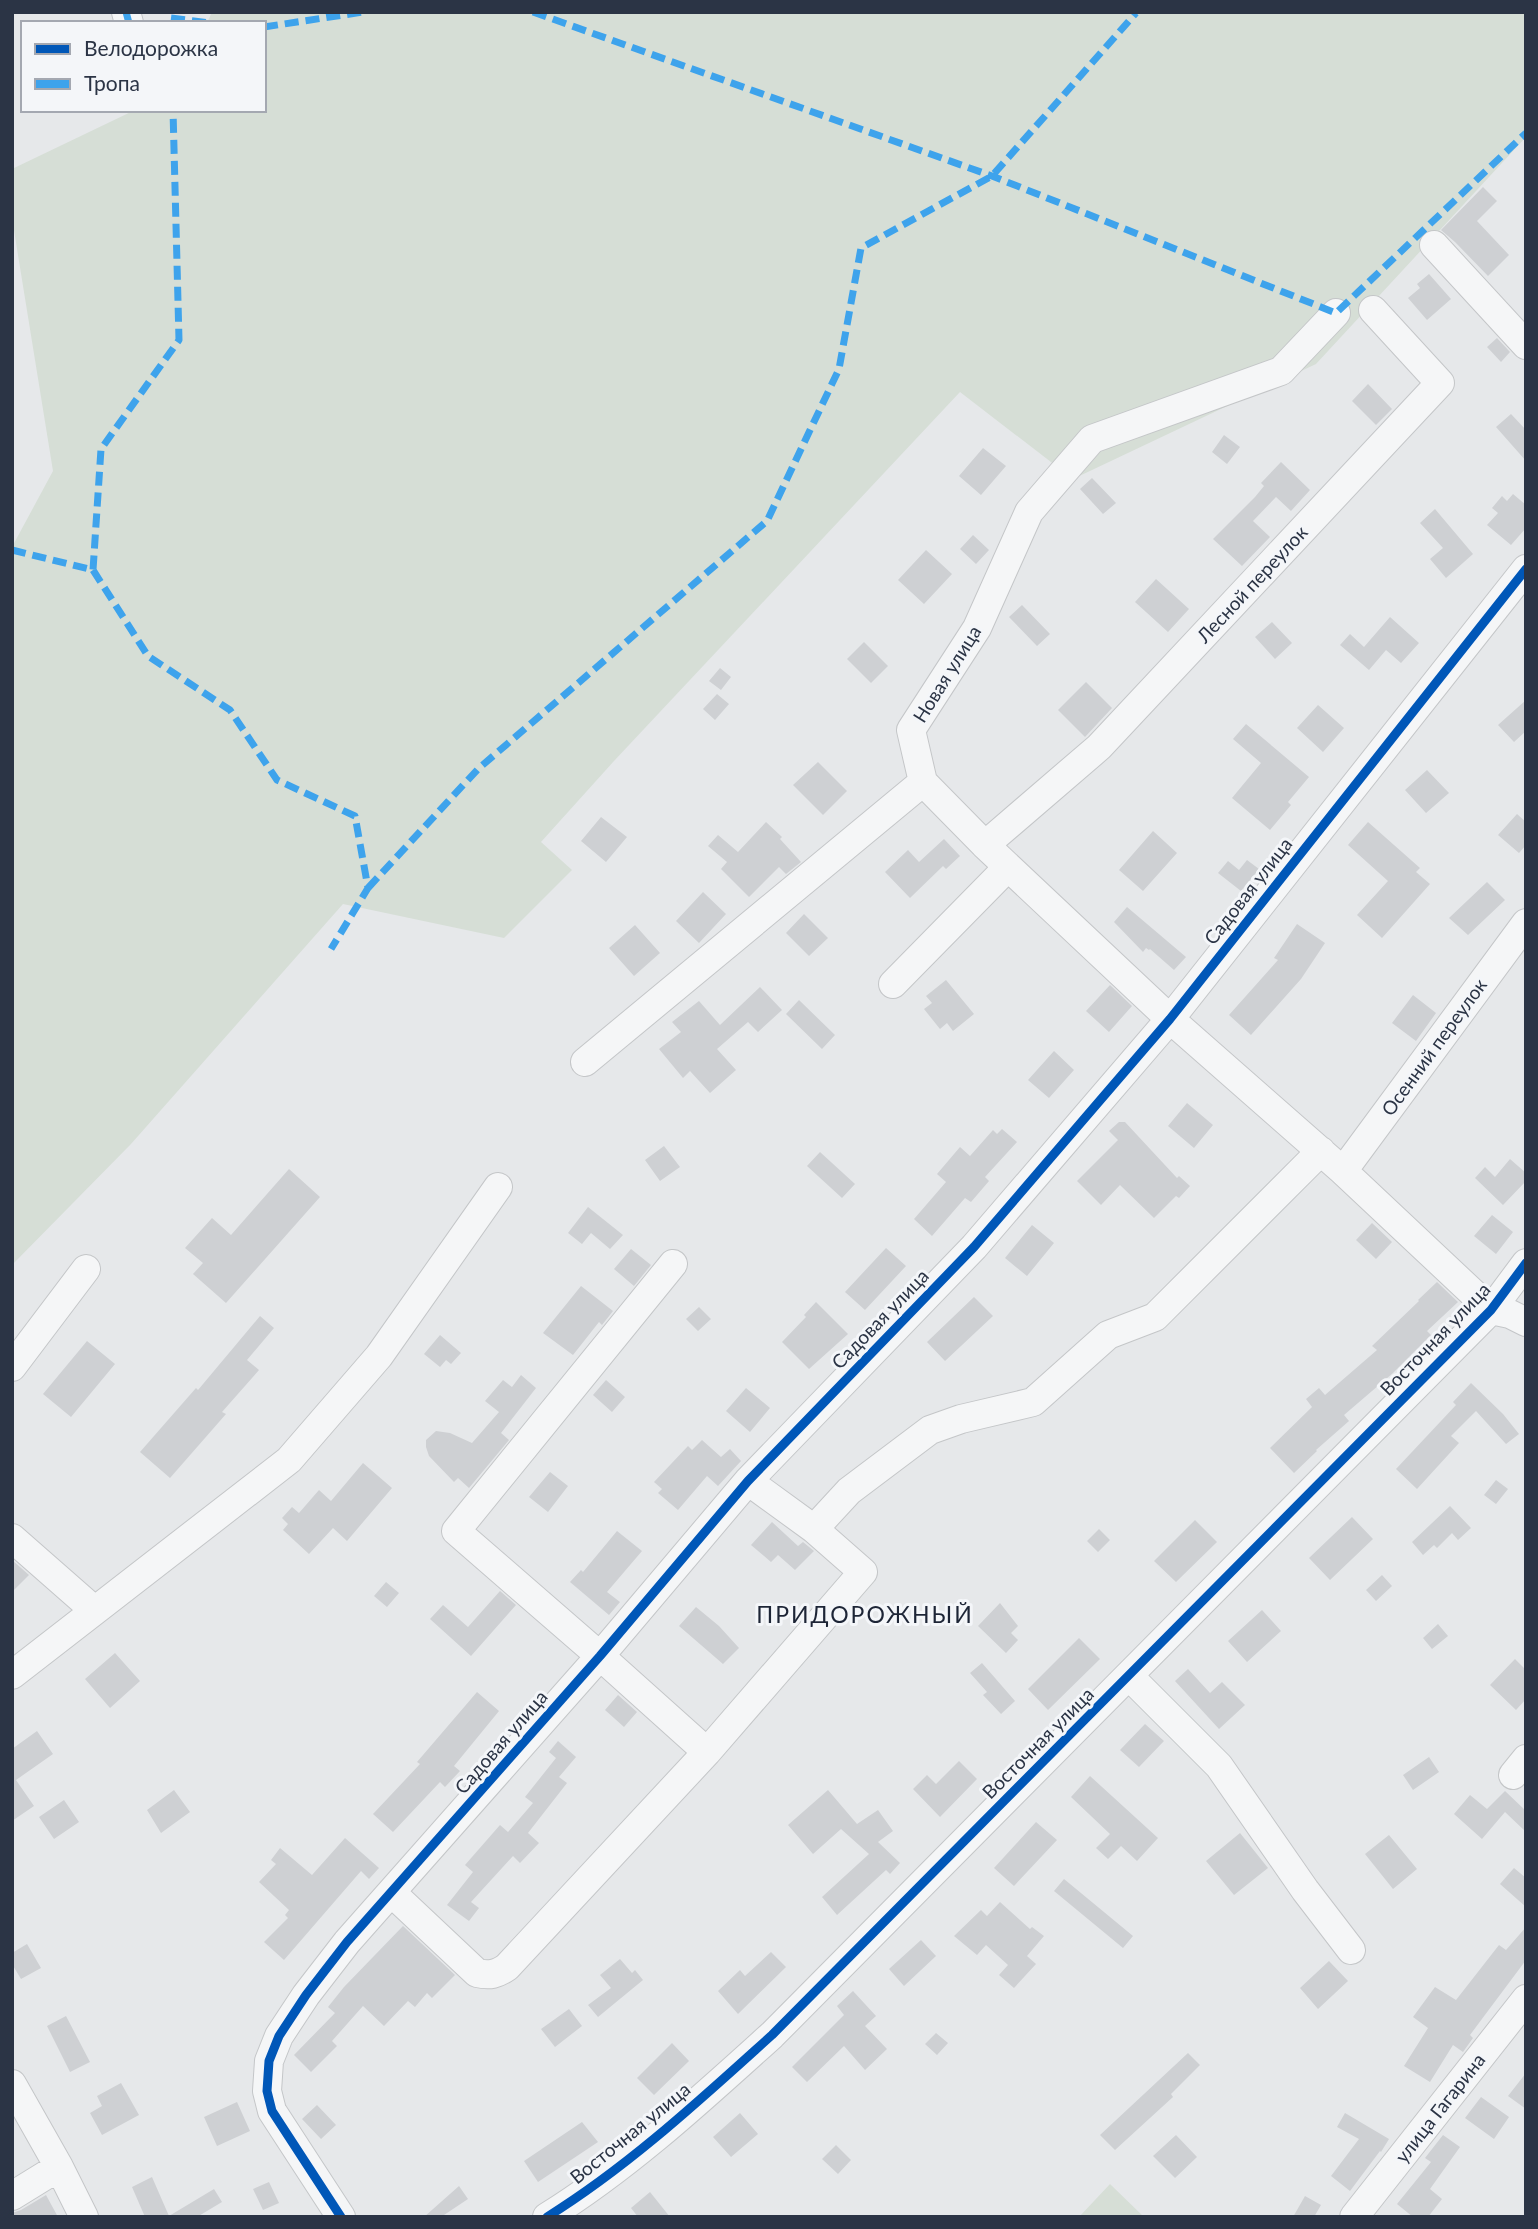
<svg xmlns="http://www.w3.org/2000/svg" width="1538" height="2229" font-family="Lato,sans-serif">
<rect width="100%" height="100%" fill="#e6e8ea"/>
<path fill="#d6ded6" d="M212,12H1526V137L1316,364L1073,479L960,392L614,761L541,842L572,870L504,938L343,904L131,1144L12,1265V547L53,471L12,218V169L135,110H264V23H207Z
M1110,2184L1144,2217H1079Z"/>
<path fill="#ced0d3" d="M1483,187L1497,201L1477,221L1509,255L1488,276L1455,242L1441,230Z
M1429,274L1451,299L1427,320L1408,298L1420,288L1417,284Z
M1497,338L1510,352L1501,362L1487,347Z
M1368,384L1392,409L1376,425L1352,401Z
M1511,414L1526,430V461L1496,427Z
M1224,435L1240,447L1227,464L1212,452Z
M983,448L1006,466L981,495L959,476Z
M1281,462L1310,490L1291,511L1276,497L1253,521L1270,537L1242,566L1213,539L1255,497L1264,486L1261,483Z
M1092,478L1116,503L1103,514L1080,489Z
M1513,494L1526,505V528L1511,545L1487,525L1498,513L1492,508L1502,496L1507,501Z
M1435,509L1473,554L1446,578L1430,559L1443,548L1420,523Z
M973,535L989,550L976,564L960,549Z
M926,550L952,574L924,604L898,580Z
M1156,579L1189,609L1168,632L1135,602Z
M1022,605L1050,634L1037,646L1009,617Z
M1390,617L1419,643L1401,663L1386,650L1369,670L1340,645L1350,634L1364,647Z
M1272,622L1292,643L1275,659L1255,637Z
M864,642L888,666L871,683L847,659Z
M720,668L731,677L721,690L709,681Z
M1086,682L1112,708L1085,737L1058,710Z
M717,694L729,704L715,720L703,709Z
M1526,700V731L1514,742L1498,725Z
M1318,705L1344,728L1323,752L1297,728Z
M1246,724L1309,777L1288,802L1291,805L1270,830L1232,798L1261,763L1233,739Z
M818,762L847,791L823,815L793,785Z
M1427,770L1449,793L1426,813L1405,790Z
M1517,814L1526,822V845L1519,853L1498,835Z
M601,817L627,837L606,862L581,841Z
M766,822L782,837L780,839L801,862L786,874L779,867L749,897L721,869L727,862L708,846L718,835L738,852Z
M1368,822L1420,868L1416,872L1430,884L1382,938L1357,915L1388,881L1348,845Z
M1153,831L1177,853L1143,891L1119,870Z
M944,839L960,856L946,869L943,866L910,898L885,872L908,850L919,862Z
M1247,860L1259,869L1241,891L1218,873L1228,861L1239,870Z
M1487,882L1505,900L1468,935L1449,918Z
M703,892L726,914L699,943L676,921Z
M1127,907L1186,957L1174,970L1150,949L1149,950L1146,948L1143,952L1114,922Z
M804,914L828,938L809,956L786,933Z
M1297,924L1325,943L1301,979L1251,1035L1229,1015L1278,960L1274,958Z
M635,925L660,953L634,976L609,948Z
M946,980L974,1014L953,1031L947,1023L940,1029L924,1009L932,1003L926,996Z
M1110,985L1132,1006L1109,1032L1086,1011Z
M760,987L782,1010L758,1032L748,1022L717,1049L736,1070L710,1093L690,1071L683,1078L659,1049L681,1032L672,1022L699,1001L720,1025Z
M1413,995L1436,1013L1416,1041L1392,1023Z
M799,1000L835,1035L822,1049L786,1014Z
M1054,1051L1074,1070L1049,1098L1028,1080Z
M1187,1103L1213,1125L1194,1148L1168,1126Z
M1119,1122H1125L1177,1178L1179,1176L1190,1186L1179,1198L1176,1196L1154,1218L1120,1185L1101,1205L1077,1181L1118,1140L1109,1131Z
M1002,1129L1017,1142L985,1177L989,1181L971,1202L965,1198L932,1236L914,1219L946,1182L937,1174L960,1147L970,1156L993,1130L997,1134Z
M664,1146L680,1167L660,1181L645,1160Z
M820,1152L855,1184L842,1198L807,1166Z
M1510,1159L1526,1173V1181L1503,1205L1475,1178L1485,1167L1495,1177Z
M289,1169L320,1197L226,1303L193,1274L203,1263L185,1248L212,1218L231,1235Z
M588,1207L623,1235L610,1249L591,1233L582,1244L568,1233Z
M1492,1215L1513,1232L1496,1254L1474,1236Z
M1372,1223L1392,1242L1376,1259L1356,1240Z
M1032,1225L1054,1243L1027,1276L1005,1258Z
M886,1248L906,1266L865,1310L845,1292Z
M631,1249L651,1265L634,1286L614,1269Z
M1437,1282L1458,1302L1427,1331L1431,1335L1393,1373L1344,1415L1349,1421L1316,1450L1317,1451L1294,1473L1270,1448L1312,1407L1306,1399L1319,1388L1325,1395L1377,1350L1372,1346L1419,1301L1418,1300Z
M581,1286L613,1311L602,1325L599,1322L573,1355L543,1333Z
M974,1297L993,1316L945,1361L927,1342Z
M816,1302L848,1334L809,1369L782,1342L806,1317L804,1315Z
M699,1307L711,1319L698,1331L686,1319Z
M260,1316L274,1328L247,1360L259,1370L222,1412L226,1414L170,1478L140,1452L196,1388L198,1390Z
M440,1335L461,1353L451,1364L446,1360L440,1367L424,1354Z
M87,1341L115,1364L71,1417L43,1394Z
M521,1375L536,1388L501,1433L509,1440L469,1488L458,1478L454,1482L429,1456L426,1447V1440L436,1431L450,1433L472,1443L499,1412L485,1401L503,1380L512,1387Z
M606,1380L625,1397L612,1412L593,1395Z
M1471,1383L1503,1414L1519,1434L1506,1444L1476,1411L1451,1436L1459,1443L1417,1489L1396,1469L1456,1405L1453,1402Z
M746,1388L770,1408L750,1432L726,1411Z
M702,1440L721,1457L730,1449L741,1461L718,1486L707,1476L678,1510L658,1493L662,1489L654,1482L688,1446L692,1450Z
M363,1463L392,1488L347,1541L333,1528L309,1554L283,1530L288,1524L282,1518L292,1507L299,1513L319,1490L331,1501Z
M550,1472L568,1486L548,1512L529,1497Z
M1496,1480L1508,1489L1496,1504L1484,1495Z
M1450,1506L1471,1528L1458,1540L1452,1533L1437,1548L1434,1545L1423,1555L1412,1542Z
M1352,1517L1373,1539L1330,1580L1309,1558Z
M1195,1520L1217,1542L1176,1582L1154,1561Z
M772,1522L798,1546L803,1542L814,1551L795,1570L778,1555L771,1562L751,1545Z
M1099,1529L1110,1540L1098,1552L1087,1541Z
M617,1531L642,1551L607,1592L620,1602L609,1615L570,1582L581,1570L583,1572Z
M12,1560L29,1575L12,1592Z
M1382,1575L1392,1586L1376,1601L1366,1590Z
M386,1582L399,1593L387,1607L374,1596Z
M500,1591L516,1605L471,1656L430,1619L443,1605L468,1627Z
M1000,1603L1018,1626L1011,1633L1018,1640L1006,1653L978,1626Z
M696,1607L719,1626L739,1648L723,1664L679,1626Z
M1262,1610L1281,1631L1247,1662L1228,1641Z
M1438,1624L1448,1636L1432,1649L1423,1638Z
M1079,1638L1100,1659L1048,1710L1028,1689Z
M115,1653L140,1681L110,1708L85,1679Z
M1515,1659L1526,1670V1699L1516,1710L1490,1685Z
M982,1663L1015,1701L1001,1714L983,1695L987,1692L970,1673Z
M1188,1669L1210,1693L1222,1682L1245,1705L1219,1729L1175,1681Z
M477,1692L499,1711L454,1766L460,1771L445,1787L440,1782L393,1832L373,1814L420,1764L417,1762Z
M618,1695L637,1712L624,1727L605,1710Z
M1145,1724L1164,1741L1139,1767L1120,1750Z
M37,1731L53,1754L16,1780L34,1806L12,1821V1749Z
M558,1741L576,1757L559,1777L567,1783L528,1833L539,1843L520,1863L513,1856L471,1902L479,1908L469,1921L447,1905L473,1872L465,1865L500,1825L508,1832L533,1803L525,1797L556,1758L549,1752Z
M1429,1757L1439,1772L1413,1790L1403,1775Z
M959,1761L977,1779L940,1817L913,1789L927,1775L936,1784Z
M1090,1776L1158,1838L1137,1861L1121,1846L1108,1859L1096,1848L1110,1834L1071,1797Z
M174,1790L190,1812L161,1833L147,1810Z
M828,1790L857,1824L878,1810L893,1831L878,1842L900,1863L890,1874L886,1870L837,1915L822,1897L869,1854L841,1829L813,1854L788,1825Z
M1505,1791L1526,1811V1832L1505,1812L1482,1839L1454,1814L1470,1795L1487,1809Z
M64,1800L79,1822L54,1839L39,1817Z
M1036,1822L1057,1840L1014,1886L994,1868Z
M1240,1833L1268,1868L1234,1895L1206,1861Z
M1389,1835L1417,1869L1393,1889L1365,1854Z
M345,1838L379,1868L369,1879L361,1871L284,1960L264,1942L288,1918L285,1915L289,1910L259,1882L276,1864L271,1860L280,1848L312,1875Z
M1514,1868L1526,1878V1907L1500,1884Z
M1064,1879L1133,1936L1123,1948L1054,1891Z
M1000,1902L1030,1929L1032,1927L1044,1936L1027,1956L1036,1964L1014,1988L999,1975L1008,1965L986,1945L977,1955L954,1936L981,1910L987,1916Z
M403,1926L455,1975L432,1998L427,1993L415,2007L408,2001L384,2026L363,2006L332,2041L337,2046L311,2072L294,2055L335,2013L328,2007L344,1987Z
M1526,1927V1960L1470,2035L1473,2038L1463,2052L1453,2045L1430,2082L1404,2066L1428,2028L1413,2017L1435,1987L1456,2000L1499,1945L1506,1950Z
M921,1940L936,1956L904,1986L889,1969Z
M27,1944L41,1968L21,1979L12,1964V1953Z
M771,1952L786,1967L738,2014L718,1991L740,1970L745,1976Z
M620,1959L632,1973L635,1970L643,1980L598,2017L588,2005L611,1988L600,1975Z
M1329,1961L1348,1981L1318,2009L1300,1988Z
M853,1991L876,2016L865,2026L887,2049L865,2070L844,2046L807,2082L792,2067L844,2015L837,2006Z
M569,2009L582,2026L555,2047L541,2029Z
M66,2016L90,2062L70,2072L47,2026Z
M936,2033L948,2043L937,2055L925,2044Z
M672,2043L689,2061L654,2095L637,2078Z
M1188,2053L1200,2065L1171,2094L1173,2097L1115,2150L1100,2135Z
M1526,2073V2109L1508,2096Z
M121,2083L139,2115L102,2135L90,2113L102,2106L97,2096Z
M1481,2097L1509,2117L1494,2139L1465,2118Z
M237,2102L250,2131L217,2146L204,2117Z
M317,2105L336,2125L321,2139L302,2119Z
M740,2113L758,2134L731,2157L713,2137Z
M1345,2113L1389,2139L1381,2152L1380,2151L1350,2191L1331,2176L1359,2139L1337,2127Z
M582,2122L598,2142L538,2182L524,2161Z
M1176,2135L1197,2157L1175,2178L1153,2156Z
M1443,2135L1460,2147L1430,2189L1442,2199L1428,2217H1413L1397,2204L1431,2162L1425,2158Z
M836,2145L851,2160L838,2174L822,2159Z
M152,2177L169,2216L214,2189L222,2202L197,2217H145L132,2187Z
M269,2182L279,2203L263,2210L253,2189Z
M459,2186L468,2199L441,2217H424Z
M650,2192L670,2217H638L631,2208Z
M46,2195L58,2217H12V2213L21,2210Z
M1305,2196L1321,2205L1314,2217H1293Z"/>
<g fill="none" stroke-linecap="round" stroke-linejoin="round">
<g stroke="#c4c6c8" stroke-width="30">
<path id="minor" d="M126,12L129,23
M1434,245L1526,345
M923,782L985,845L1170,1019L1343,1171L1491,1310L1510,1314L1526,1322
M985,845L1099,747L1440,383L1373,310
M893,984L1008,867
M585,1062L923,782L911,730L977,628L1029,512L1092,439L1281,371L1336,313
M1343,1171L1526,923
M673,1264L456,1531L600,1656L707,1752
M12,1367L86,1269
M814,1529L849,1491L930,1430L961,1419L1033,1402L1108,1335L1155,1317L1321,1151
M12,1538L94,1610
M12,1675L289,1460L379,1356L498,1187
M1129,1676L1219,1766L1305,1890L1351,1950
M1513,1775L1526,1759
M392,1893L477,1973C490,1976 497,1974 507,1967L707,1752L863,1572L814,1529L748,1481
M12,2084L59,2167L84,2217
M12,2196L59,2167
M341,2217L272,2111L267,2091L269,2061L279,2036L306,1995L347,1942L600,1656L748,1481L974,1247L1170,1019L1526,569
M547,2217C629,2166 701,2099 772,2035L1491,1310L1526,1263
M1354,2217L1526,1999"/>
</g>
<use href="#minor" stroke="#f5f6f7" stroke-width="28"/>
<path stroke="#3ea3ec" stroke-width="7" stroke-dasharray="14 7" stroke-linecap="butt" d="M126,12L129,23
M533,12L992,176L1336,313L1526,133
M171,18L210,23
M264,27L363,12
M12,550L93,570L101,449L179,340L173,110
M93,570L148,656L230,710L277,780L355,816L368,888L331,949
M368,888L478,769L767,521L839,369L861,248L992,176L1136,13"/>
<g stroke="#f4f6f9" stroke-width="13">
<path id="cycleway" d="M341,2217L272,2111L267,2091L269,2061L279,2036L306,1995L347,1942L600,1656L748,1481L974,1247L1170,1019L1526,569
M547,2217C629,2166 701,2099 772,2035L1491,1310L1526,1263"/>
</g>
<use href="#cycleway" stroke="#0057b8" stroke-width="9"/>
</g>
<g text-anchor="middle" stroke-width="6" stroke-linejoin="round" paint-order="stroke">
<g font-size="19" fill="#2b3445" stroke="#f4f6f9">
<text transform="translate(1252 584) rotate(-47)" y="7">Лесной переулок</text>
<text transform="translate(947 674) rotate(-58)" y="7">Новая улица</text>
<text transform="translate(1248 891) rotate(-52)" y="7">Садовая улица</text>
<text transform="translate(1434 1047) rotate(-54)" y="7">Осенний переулок</text>
<text transform="translate(880 1319) rotate(-46)" y="7">Садовая улица</text>
<text transform="translate(1435 1339) rotate(-46)" y="7">Восточная улица</text>
<text transform="translate(501 1742) rotate(-49)" y="7">Садовая улица</text>
<text transform="translate(1038 1743) rotate(-45)" y="7">Восточная улица</text>
<text transform="translate(1440 2108) rotate(-52)" y="7">улица Гагарина</text>
<text transform="translate(630 2133) rotate(-39)" y="7">Восточная улица</text>
</g>
<g font-size="23" letter-spacing="2" fill="#1d2536" stroke="#f4f6f9">
<text x="865" y="1623">ПРИДОРОЖНЫЙ</text>
</g>
</g>
<rect width="1538" height="2229" fill="none" stroke="#2b3445" stroke-width="28"/>
<rect x="21" y="21" width="245" height="91" fill="#f4f6f9" stroke="#a4a8b1" stroke-width="2"/>
<rect x="35" y="44" width="35" height="10" fill="#0057b8" stroke="#a4a8b1" stroke-width="2"/>
<text x="84" y="56" font-size="21" fill="#2b3445">Велодорожка</text>
<rect x="35" y="79" width="35" height="10" fill="#3ea3ec" stroke="#a4a8b1" stroke-width="2"/>
<text x="84" y="91" font-size="21" fill="#2b3445">Тропа</text>
</svg>
